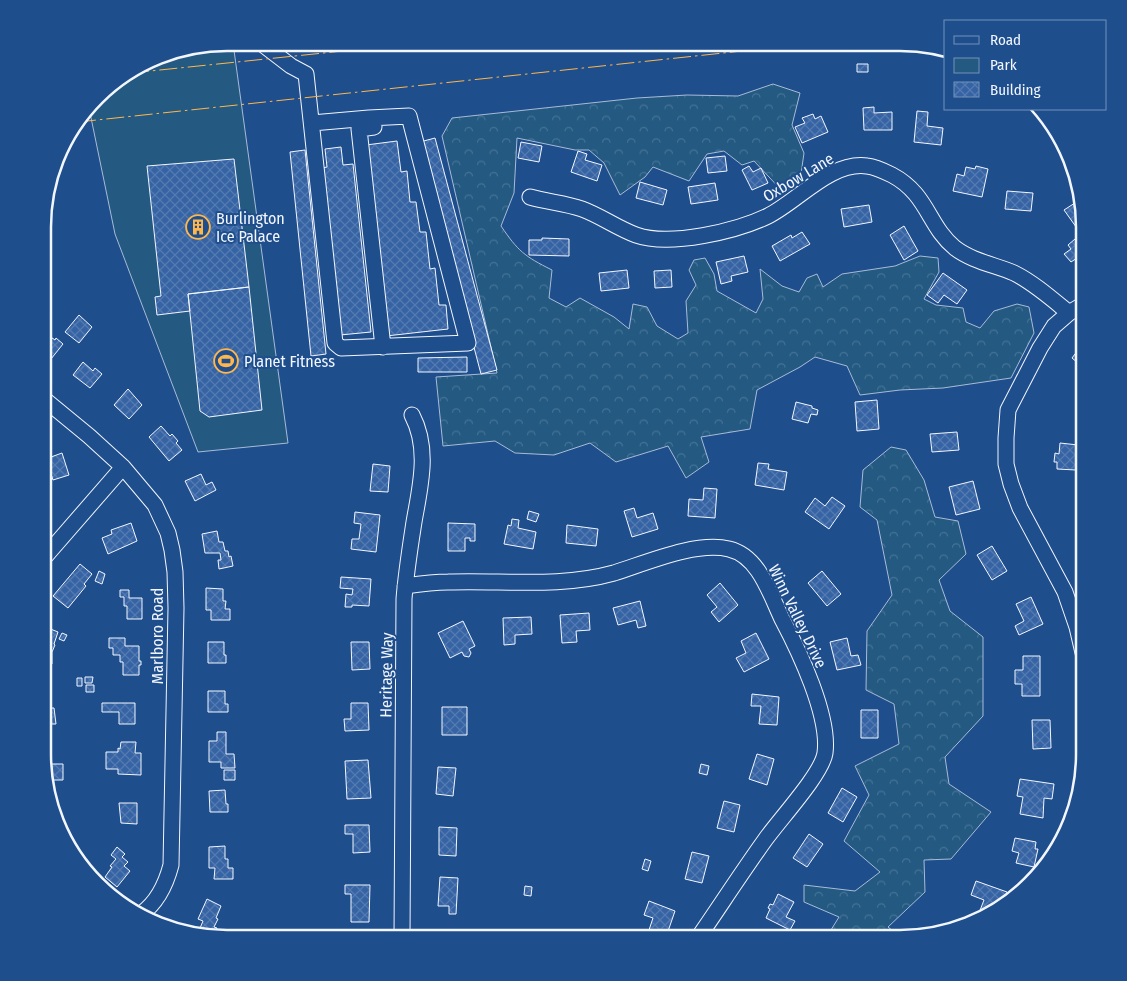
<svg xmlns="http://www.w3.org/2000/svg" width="1127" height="981" font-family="'Fira Sans Condensed',sans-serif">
<defs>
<pattern id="forest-crowns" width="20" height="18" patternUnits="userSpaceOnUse" patternTransform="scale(1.25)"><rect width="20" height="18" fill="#245a82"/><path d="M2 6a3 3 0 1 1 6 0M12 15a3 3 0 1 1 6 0" fill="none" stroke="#447295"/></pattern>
<pattern id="building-cross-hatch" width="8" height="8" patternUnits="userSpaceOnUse" patternTransform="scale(1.25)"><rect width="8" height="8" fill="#3563a3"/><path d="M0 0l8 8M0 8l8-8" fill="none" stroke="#537ab1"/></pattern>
</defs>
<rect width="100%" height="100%" fill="#1f4e8c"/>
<path fill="url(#forest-crowns)" stroke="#a8bbd7" d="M773,84L800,93L792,125L804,153L800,181L784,193L754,161L742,165L724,151L707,154L689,181L653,167L645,177L620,195L604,163L589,150H575L517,138L514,193L501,226C518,251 524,256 552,270L549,298L566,307L580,298L614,317L629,329L633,304L647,307L657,326L678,339L688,333L686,301L696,285L689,270L694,260L705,258L714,274L717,291L756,313L763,299L760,269L782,286L799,292L807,278L817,274L823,287L842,274L895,266L920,256L938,258L939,272L924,299L936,305L963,308L966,322L980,328L994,311L1017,304L1029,307L1034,333L1011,378L943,388L900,390L860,395L847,366L815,357L800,367L757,390L750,429L701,437L709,462L686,478L668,446L616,462L590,443L554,455L515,453L495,441L443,446L436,377L497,373L442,136L452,118L637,98L687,95L738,96Z
M891,447L906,450L924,480L935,517L958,521L966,554L939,580L950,611L983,637V716L945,757L949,784L991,812L951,859L924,860L925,892L888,927L902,938H826L839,917L804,902V885L855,891L880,872L844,841L869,795L855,766L899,744L894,704L866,690L867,631L892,595L877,520L860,507L863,470Z"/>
<path fill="#245a82" stroke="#a8bbd7" d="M227,43H233L288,443L198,452L115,234L89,108L106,88L167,52Z"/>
<path fill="url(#building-cross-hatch)" stroke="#f2f6ff" d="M857,64H868V72H857Z
M874,107V113L892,112V130H864L863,108Z
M917,111L928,112L927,126L943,128L941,145L914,142Z
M813,114L815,119L821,116L828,132L802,143L795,127L805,123L802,118Z
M435,138L497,370L481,374L420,142Z
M397,141L401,172L407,171L410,202H416L420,232H426L430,269L435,268L439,305H446L448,329L386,336L366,145Z
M521,142L542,146L539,162L518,158Z
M341,147L343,165L353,164L371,332L340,335L322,168L327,167L325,149Z
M305,150L326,354L311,356L290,152Z
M578,151L587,154L585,160L602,165L597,181L571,172Z
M725,156L727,171L708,173L706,158Z
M234,159L249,287L188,294L190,311L157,315L155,297L161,296L147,166Z
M749,166L753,172L761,168L768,183L752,190L742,170Z
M976,166L988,169L982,197L953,191L957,174L964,176L966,167L975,169Z
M640,182L667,190L663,205L636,198Z
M715,183L718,200L691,204L688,187Z
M1007,191L1033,193L1031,211L1005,209Z
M1078,201L1084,215V238L1064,210Z
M869,205L872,222L844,227L841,209Z
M904,226L918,251L904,260L890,235Z
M802,232L810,244L780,261L772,246L791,235L792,238Z
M542,238L569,239V256L529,255V240H542Z
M1075,239L1084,251V268L1077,258L1071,262L1064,254L1071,249L1068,245Z
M744,256L748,272L731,276L732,281L721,284L716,262Z
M627,270L629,288L601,291L599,273Z
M671,270L672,287L655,288L654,271Z
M943,273L967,290L957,304L944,295L938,303L927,295Z
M249,287L262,410L209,417L200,411L188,294Z
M79,315L92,327L79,343L65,332Z
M45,333L55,340L56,338L63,344L51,359L44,353Z
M1084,342V368L1072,358Z
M467,357V372H418V358Z
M83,362L93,371L95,368L102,374L90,388L73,375Z
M128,389L142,405L129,419L114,405Z
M1084,395V412L1078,410Z
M877,400L879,429L857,431L855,402Z
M796,402L812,406V408L818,410L817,415L811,414L808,423L792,419Z
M161,426L170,436L172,434L178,441L176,443L182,450L169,461L149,437Z
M957,432L959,450L932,452L930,434Z
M1060,443L1078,445L1076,470L1057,469V462H1054L1055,453L1059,454Z
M44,445L49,449L51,457L62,453L69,475L53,480L49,468L47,469L44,459Z
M758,463L769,464L768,469L787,472L784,490L755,485Z
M373,464L390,466L388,492L370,491Z
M201,474L206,485L212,482L216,490L195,501L185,481Z
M973,481L980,509L956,515L949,487Z
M704,488L717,489L715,518L688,516L689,499L703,500Z
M832,497L845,506L829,529L805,512L815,498L825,506Z
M634,508L637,518L653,513L658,529L632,537L624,511Z
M529,511L539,514L536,522L527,519Z
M355,512L380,515L376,552L351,549L352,539H359L361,524L354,523Z
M512,519L519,520L518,528L536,532L533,549L504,544L508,525L511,526Z
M131,523L137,541L108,554L102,538L112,534L111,530Z
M448,523L475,524V541H470V538H465V551H448Z
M567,525L598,529L596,546L566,543Z
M217,531L219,542H223L225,551H228L229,557L231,556L233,566L219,569L218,560H221L220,553H205L202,534Z
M992,546L1007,571L992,580L977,555Z
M80,564L92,574L84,584L86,586L68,608L53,596Z
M99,571L105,574L102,584L95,581Z
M822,571L841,594L827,606L808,583Z
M341,577L371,579L369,606L352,605V607H345L346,594L352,595L353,589L340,588Z
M720,583L738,605L719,622L711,612L717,607L707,595Z
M206,588L223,589V601H226L225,609H230V620H211V610H206Z
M120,590H129V598H142V619H127V606H124V597H120Z
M1031,597L1043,624L1019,635L1015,626L1024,621L1016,604Z
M640,601L646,626L638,628L636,620L618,625L613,608Z
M589,613L590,630L576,631L577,642L562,643L560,615Z
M531,617L532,634L515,635V644L504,645L503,618Z
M463,621L475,646L469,649L471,653L469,657L464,656L462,652L450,658L438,633Z
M43,626L58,632L54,644L55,645L52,652V664H43Z
M62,633L67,635L64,641L59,639Z
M756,633L769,659L744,672L736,658L746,653L741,641Z
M109,638H125V646H139V661H141V665H139V675H123V662H120V655H113V648H109Z
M847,638L851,656L858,655L861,665L837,670L830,642Z
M208,642H224V655H226V663H208Z
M351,642H369L370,669L352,670Z
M1023,656H1040V696H1022V684H1015V670H1023Z
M85,677H93L92,683H85Z
M77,678H82V686H77Z
M86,685H94V692H86Z
M43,687H47L46,700H49V708H54L56,724H43Z
M208,691H225V704H228V712H208Z
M752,694L779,697L777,725L759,724L761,706H751Z
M102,703H135V724H119V712H102Z
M351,703H368L369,730L345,731L344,719H351Z
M442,707H467V735H442Z
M861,710H878V738H861Z
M1032,720H1050L1051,748L1033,749Z
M217,732H226V754H234L235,768H221V762H209V741H217Z
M43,736H46V756H48V764H63V780H46L43,766Z
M121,742H136L135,753H141V775L118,774V769H106V752H118V748L120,749Z
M757,754L774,759L767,785L749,779Z
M368,760L371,798L347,799L345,761Z
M701,764L709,766L707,775L699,773Z
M438,767L456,768L453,796L436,794Z
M224,770H235V780H224Z
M1020,779L1054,784L1052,799L1044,798L1043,818L1020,814L1023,797L1017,796Z
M842,788L857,797L843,822L828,813Z
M225,790L226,804H228V812H210L209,791Z
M724,801L740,805L734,832L717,828Z
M119,803H137V824L121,823Z
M345,825H369L370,852L353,853V834H345Z
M439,827L457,828L456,856L439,855Z
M809,834L823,844L807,867L793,858Z
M1015,838L1036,842L1035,849H1038L1034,867L1016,863L1019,853L1012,851Z
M225,846V859H228V868H233V879H214L215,868H209V847Z
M117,847L125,854L122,857L128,862L124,866L130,871L117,887L105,877L112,867L110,866L116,859L111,855Z
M692,852L709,856L702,883L685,879Z
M645,859L651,861L648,871L642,869Z
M440,877L458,878L456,914H449V906H438Z
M976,881L1007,892L1002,905L986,916L979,913L984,900L971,895Z
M345,885H370L369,922H351V894H345Z
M525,886L532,887L531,896L524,895Z
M778,894L794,902L786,917L795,921L790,930L766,918L770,909L768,908L770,904L773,905Z
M207,899L221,906L216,918L218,919L214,927L217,928L213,936L198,933L203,921L198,919Z
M649,901L675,911L666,937L649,930L653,918L644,915Z
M623,931L634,933V938H622Z
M351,934H358V938H351Z"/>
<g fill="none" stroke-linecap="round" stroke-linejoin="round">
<g stroke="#f2f6ff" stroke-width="17">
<path id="minor" d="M261,43L291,66L306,74L335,343L341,348L468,343L409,116L369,118L312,123
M373,118L374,127L359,129L383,347
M530,197C547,202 565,203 582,209C601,216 617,228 636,235C670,247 737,231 768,216C798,201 831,161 867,166C876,167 884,171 892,175C928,194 928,226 955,248C972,261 995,265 1014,273C1034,283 1052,299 1069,313
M1084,304L1069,313L1054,326L1040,348L1008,410L1006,438V464L1011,484L1020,508L1065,592L1077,627L1084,657
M44,399L89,436L123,467L155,505L168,533L172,550L175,572L176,608L171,865C166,884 158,902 141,914
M43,559L123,467
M405,586C419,584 434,582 448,582C503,580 560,588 614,573C646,563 696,541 729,549C759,556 770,594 782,619C799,651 830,716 825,753C822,774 779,820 765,840C742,872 720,906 698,938
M402,938L404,599C406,573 410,548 414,522C420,487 430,449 412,415"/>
</g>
<use href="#minor" stroke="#1f4e8c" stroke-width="15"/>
<path stroke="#ffb74d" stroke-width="1" stroke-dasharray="18 4 2.5 4" stroke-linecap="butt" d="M131,73L420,43
M78,122L817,43"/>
</g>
<defs>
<g id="building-ring" transform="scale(1.25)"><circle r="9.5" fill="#1f4e8c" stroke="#ffb74d" stroke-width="1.5"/><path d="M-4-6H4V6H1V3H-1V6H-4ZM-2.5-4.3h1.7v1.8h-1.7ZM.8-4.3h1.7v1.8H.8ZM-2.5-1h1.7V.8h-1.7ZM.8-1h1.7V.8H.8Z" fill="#ffb74d"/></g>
<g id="stadium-ring" transform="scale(1.25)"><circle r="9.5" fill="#1f4e8c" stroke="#ffb74d" stroke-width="1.5"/><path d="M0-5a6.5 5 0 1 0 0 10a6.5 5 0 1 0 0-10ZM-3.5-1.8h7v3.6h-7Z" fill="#ffb74d"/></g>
</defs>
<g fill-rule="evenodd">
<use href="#building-ring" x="198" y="227"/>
<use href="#stadium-ring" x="226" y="361"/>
</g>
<g text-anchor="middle" stroke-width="4" stroke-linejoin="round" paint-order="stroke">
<g font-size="16" fill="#f2f6ff" stroke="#1f4e8c">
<text transform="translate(798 177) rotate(-31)" y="6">Oxbow Lane</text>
<text transform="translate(798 616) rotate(64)" y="6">Winn Valley Drive</text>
<text transform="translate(157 636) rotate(-90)" y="6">Marlboro Road</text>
<text transform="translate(386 675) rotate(-89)" y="6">Heritage Way</text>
</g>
<g font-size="16" fill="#f2f6ff" stroke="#1f4e8c" text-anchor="start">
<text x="216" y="224">Burlington<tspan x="216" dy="18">Ice Palace</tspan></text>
<text x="244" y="367">Planet Fitness</text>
</g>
</g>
<path d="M0 0H1127V981H0ZM227 51H900A176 176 0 0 1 1076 227V754A176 176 0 0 1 900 930H227A176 176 0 0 1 51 754V227A176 176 0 0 1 227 51Z" fill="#1f4e8c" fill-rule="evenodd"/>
<path fill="none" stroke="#f2f6ff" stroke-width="2.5" d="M227 51H900A176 176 0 0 1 1076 227V754A176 176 0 0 1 900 930H227A176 176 0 0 1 51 754V227A176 176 0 0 1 227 51Z"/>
<rect x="944" y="20" width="162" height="90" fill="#1f4e8c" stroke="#7391ba"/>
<rect x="954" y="36" width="25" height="8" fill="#1f4e8c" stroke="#7391ba"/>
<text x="990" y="45" font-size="15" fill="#f2f6ff">Road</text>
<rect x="954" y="58" width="25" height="15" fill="#245a82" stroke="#7391ba"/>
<text x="990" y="70" font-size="15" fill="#f2f6ff">Park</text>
<rect x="954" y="82" width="25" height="15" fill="url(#building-cross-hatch)" stroke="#7391ba"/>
<text x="990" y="95" font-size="15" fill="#f2f6ff">Building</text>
</svg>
